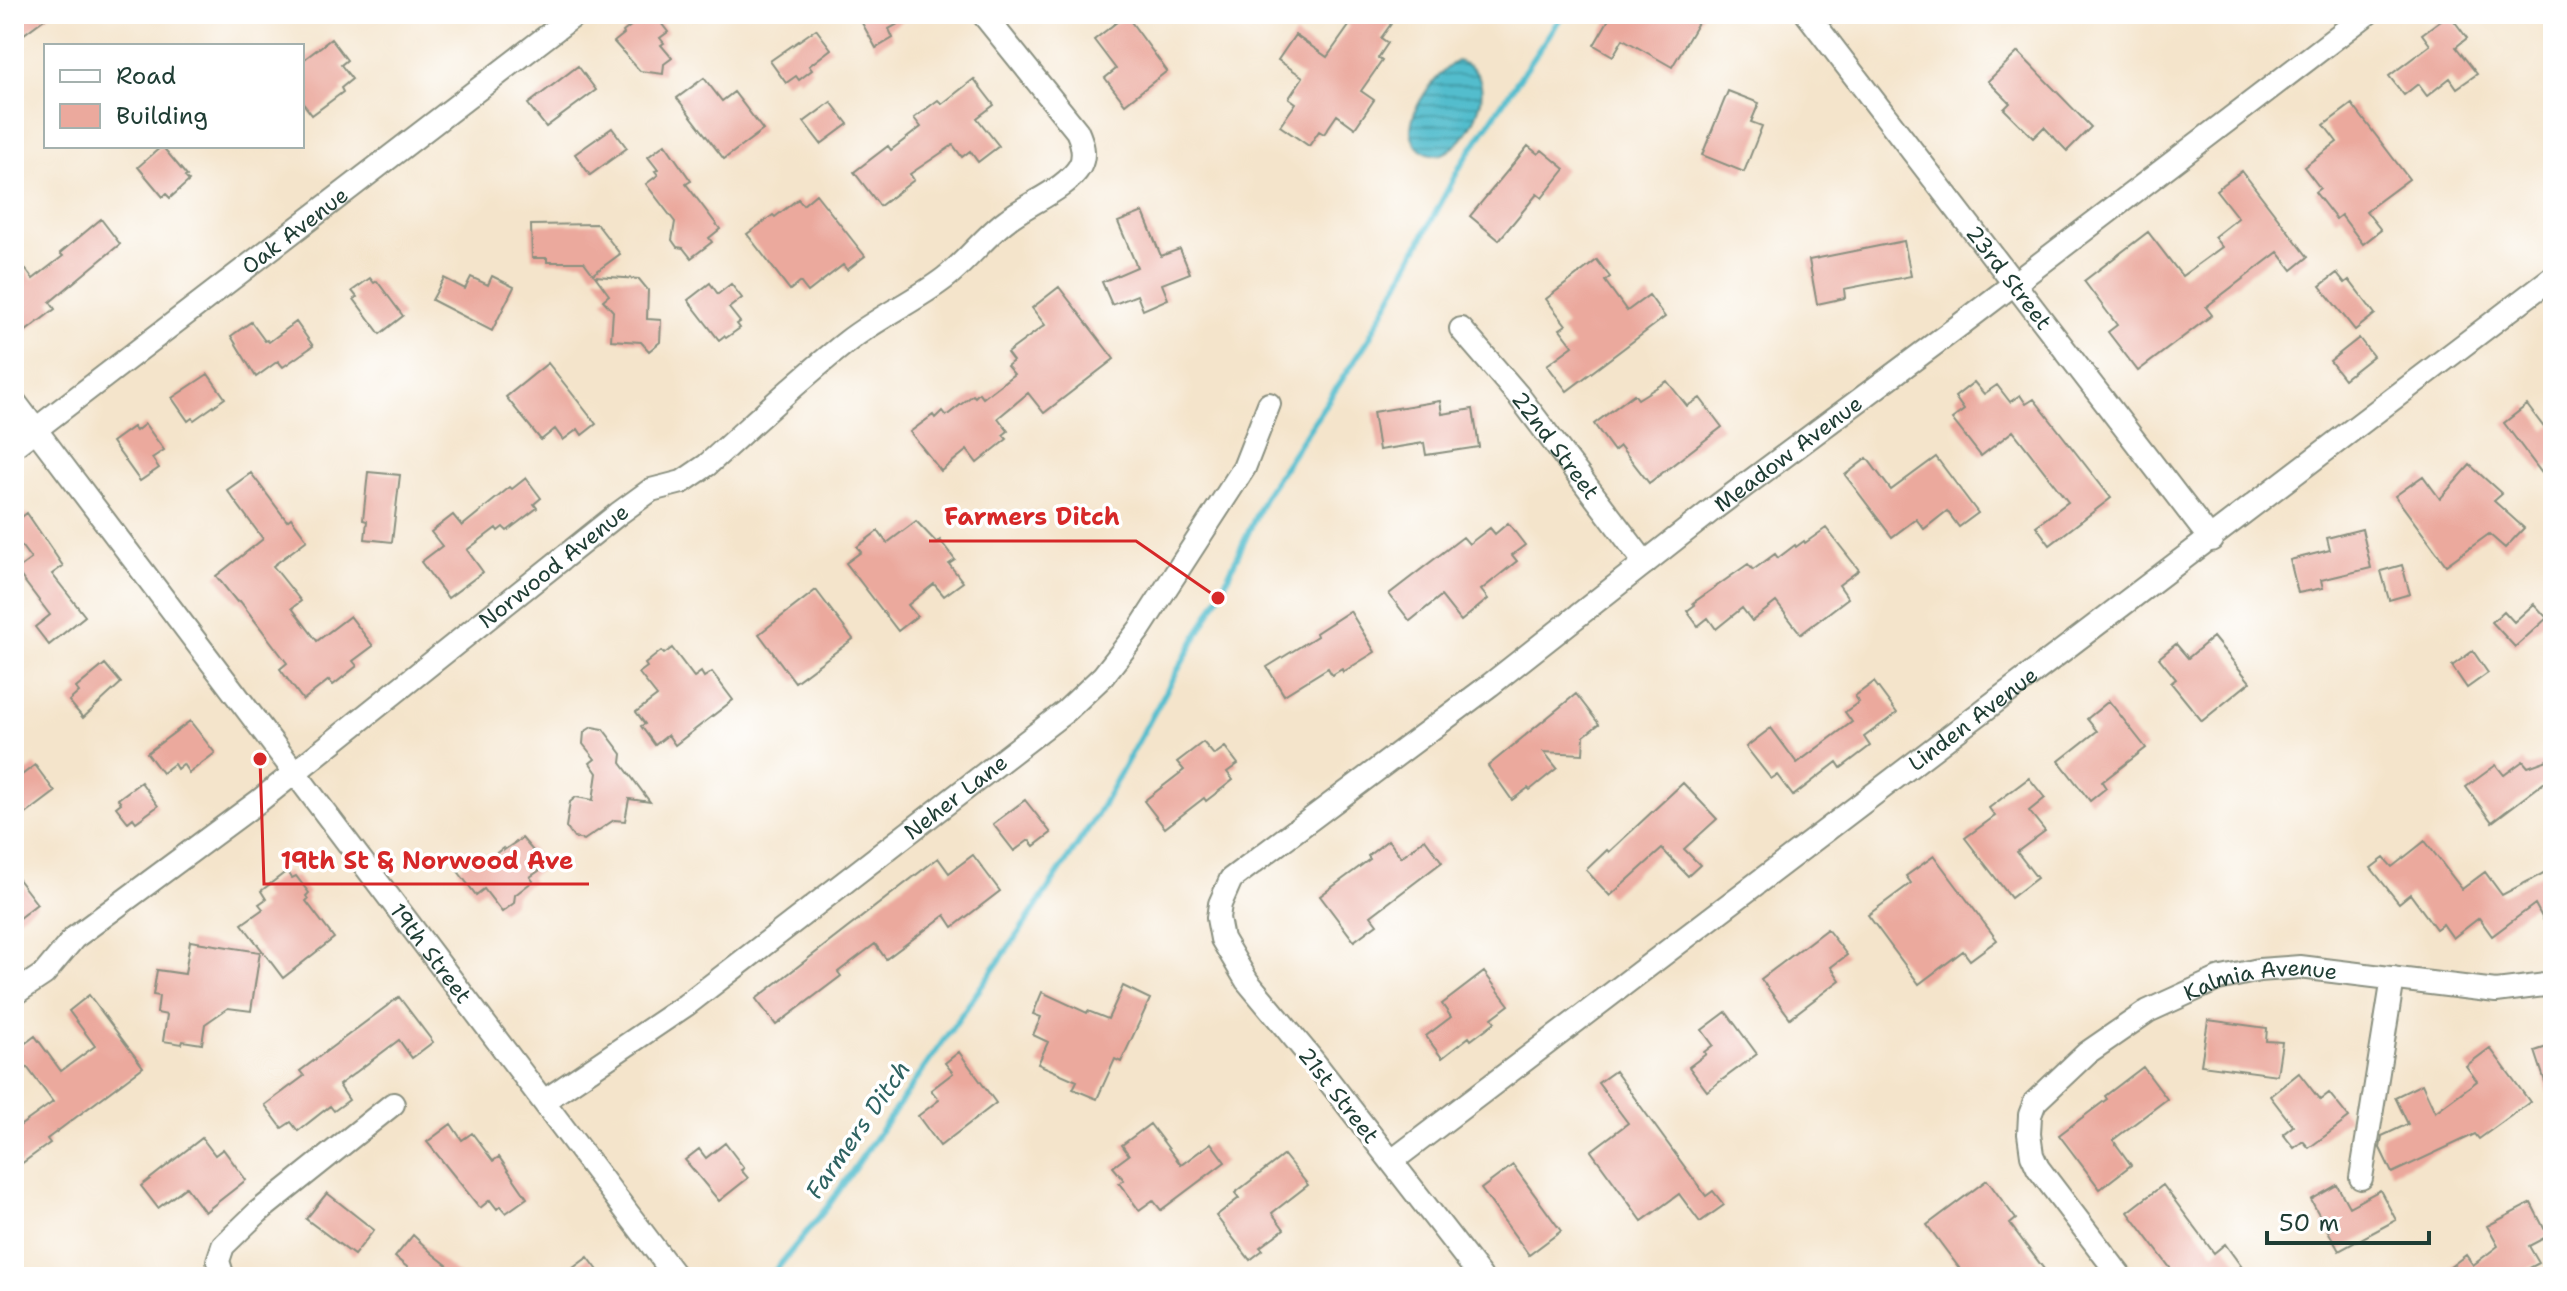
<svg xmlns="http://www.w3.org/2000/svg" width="2567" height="1291" font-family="'Shantell Sans',sans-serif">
<defs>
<pattern id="water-rules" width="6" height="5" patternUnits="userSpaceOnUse" patternTransform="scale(2)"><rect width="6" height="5" fill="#52bdcd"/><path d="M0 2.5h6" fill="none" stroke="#439ba7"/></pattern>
</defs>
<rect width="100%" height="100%" fill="#fff"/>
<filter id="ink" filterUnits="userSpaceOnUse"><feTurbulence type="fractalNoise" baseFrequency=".0125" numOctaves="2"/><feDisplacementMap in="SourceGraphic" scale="16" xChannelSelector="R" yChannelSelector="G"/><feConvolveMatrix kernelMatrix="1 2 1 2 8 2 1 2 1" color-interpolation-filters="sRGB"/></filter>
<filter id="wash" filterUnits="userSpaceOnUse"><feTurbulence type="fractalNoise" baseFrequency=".006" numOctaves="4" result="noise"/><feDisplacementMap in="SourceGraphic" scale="32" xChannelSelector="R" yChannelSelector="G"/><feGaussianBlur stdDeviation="1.8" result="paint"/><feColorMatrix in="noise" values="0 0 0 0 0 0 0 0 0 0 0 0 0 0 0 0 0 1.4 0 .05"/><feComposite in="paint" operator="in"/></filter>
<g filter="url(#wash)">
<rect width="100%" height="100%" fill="#f4e4cb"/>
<path fill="url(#water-rules)" stroke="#387d80" stroke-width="2" d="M1457,61C1513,75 1460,164 1431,154C1384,139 1432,75 1457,61Z"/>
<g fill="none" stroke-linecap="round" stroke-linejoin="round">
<path stroke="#52bdcd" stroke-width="6" d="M770,1277L828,1206L1020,931L1097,815L1218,598L1265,496L1368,340L1462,163L1563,14"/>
</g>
<g id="blocks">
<path fill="#eba99d" d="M14,14H51L24,34L14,20Z
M646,14H654L668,32L660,38L664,43L661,45L672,58L664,64L663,74L640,71L614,42L624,34L623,32Z
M857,14H916L889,29L893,38L876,48Z
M1331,14H1377L1391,24L1381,38L1388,43L1378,58L1382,61L1361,91L1374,100L1355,128L1337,115L1324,134L1319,131L1309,146L1280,126L1296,103L1289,98L1303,77L1278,60L1295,35L1327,57L1349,26Z
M1612,14H1703L1672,67L1623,39L1613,56L1594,45Z
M2449,14L2467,38L2456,47L2477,74L2457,88L2450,78L2427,96L2418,84L2404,95L2389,76L2430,45L2422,34Z
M1126,15L1167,71L1125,104L1105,78L1116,69L1094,40Z
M816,29L831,49L809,66L812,70L799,80L796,76L786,83L770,61Z
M331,39L347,60L341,65L352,79L341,88L343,92L312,115L302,102V61Z
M2018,52L2091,127L2067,151L2044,127L2033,138L2004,109L2010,103L1988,81Z
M578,66L596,90L546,127L528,104Z
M704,78L722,101L734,92L763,130L724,159L677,98Z
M974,79L994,105L977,118L999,146L978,162L970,151L962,157L953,145L910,174L914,180L880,206L854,172L888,146L891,150L921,127L914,118L938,100L942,104Z
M1728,91L1759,103L1751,122L1762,126L1744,172L1702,155Z
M831,102L848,124L821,144L804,122Z
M2352,104L2409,179L2366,211L2381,230L2363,244L2341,215L2336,219L2315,192L2320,188L2304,167L2337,142L2324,125Z
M612,128L627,148L590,175L575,154Z
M665,144L691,181L686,184L720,229L709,238L712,242L691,258L683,248L677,247L672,240L675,222L646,184L658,175L655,171L658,170L648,157Z
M162,146L187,176L185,177L189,181L170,198L166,194L163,197L138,167Z
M1528,146L1538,154L1542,150L1565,169L1542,198L1537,194L1499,240L1470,216Z
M2242,171L2308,257L2292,270L2278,252L2206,307L2212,315L2138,371L2108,332L2117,325L2084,281L2148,232L2182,276L2222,247L2214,237L2238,218L2216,190Z
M816,194L865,256L847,270L843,265L808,292L800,282L790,290L747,234L773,215L775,217L798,199L803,205Z
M1143,212L1161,256L1180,249L1190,273L1162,284L1168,299L1143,310L1137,295L1112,305L1102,282L1137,267L1118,222Z
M101,219L120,244L50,302L55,309L26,331L14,314V254L33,279L63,256L60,253Z
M597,224L620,254L593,274L584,262H547V258H532L531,225Z
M1904,241L1911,276L1844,289L1845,298L1817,304L1809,260Z
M1597,260L1610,277L1605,281L1627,311L1649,295L1665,317L1567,391L1547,365L1573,346L1560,329L1566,325L1546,299Z
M2337,273L2345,283L2349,280L2375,314L2355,330L2320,286Z
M492,276L514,287L492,331L432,300L444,278L465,289L471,277L488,285Z
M595,276L639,279L648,290L647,319L661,320L660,342L649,351L641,342L611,340L613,311L603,300L609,295Z
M370,278L374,283L377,281L403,316L380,334L354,299L357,297L352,291Z
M710,283L718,294L731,284L742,298L729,308L740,322L737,324L740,328L726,338L724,336L719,340L688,300Z
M1059,287L1114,359L1044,413L1028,393L998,418L1008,431L1003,435L1007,439L977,463L967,450L941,471L910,432L933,415L935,418L942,411L946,416L973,395L975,397L979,393L983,398L1014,374L1007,366L1013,361L1007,353L1045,325L1032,308Z
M251,322L265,341L267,340L269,342L296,322L313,346L283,367L278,361L256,377L231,336Z
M2359,338L2373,356L2344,379L2330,361Z
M548,363L596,424L582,435L578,429L563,440L555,429L541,440L506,397Z
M208,374L225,398L194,420L192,418L188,421L172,398Z
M1667,381L1687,406L1700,398L1722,427L1649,483L1620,446L1614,451L1594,424L1634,394L1638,399Z
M1974,382L1984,394L1997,385L2010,402L2020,395L2026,404L2034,399L2111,498L2050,545L2036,526L2068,502L2013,431L1981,456L1952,419L1964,410L1955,397Z
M1440,401L1442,414L1473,409L1479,447L1426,455L1424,443L1379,450L1373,412Z
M2527,405L2546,430L2553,424V462L2541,472L2504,423Z
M145,424L164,450L152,458L159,468L140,481L112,442L133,427L136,431Z
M1936,457L1978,513L1959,527L1947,511L1924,529L1916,519L1892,537L1845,475L1867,458L1891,490Z
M2470,465L2502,494L2494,501L2524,528L2505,548L2489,534L2446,565L2395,496L2423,476L2440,499Z
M368,472L400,475L392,542L365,539L367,521L363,520Z
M251,473L287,521L291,518L307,540L273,566L301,601L292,608L317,641L350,616L373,646L353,661L357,666L333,685L329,680L303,700L280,669L287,663L240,601L237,602L216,576L263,539L227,490Z
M526,478L541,498L534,504L537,508L507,531L503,527L498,531L496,528L467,550L483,572L448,598L421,562L442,546L431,532L453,515L462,526L510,487L512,489Z
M27,513L63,566L52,574L85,616L49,645L35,627L50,615L16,570L31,559L14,536V523Z
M916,521L937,543L940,540L955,560L949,564L963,582L944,596L934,584L908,605L917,616L898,631L846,563L861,552L857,547L878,531L887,543Z
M1508,523L1525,545L1512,555L1517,561L1481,590L1488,599L1461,621L1441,596L1410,621L1389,594L1463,537L1469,544L1490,528L1495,534Z
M1826,528L1859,570L1839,585L1848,598L1801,634L1776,602L1752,621L1742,608L1716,629L1708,618L1698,626L1687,611L1695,605L1693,603L1748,564L1753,570L1775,554L1778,558L1795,545L1796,547L1804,541L1805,543Z
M2362,529L2371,568L2321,580L2323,588L2298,593L2290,560L2330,550L2327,538Z
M2402,565L2410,594L2389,600L2381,571Z
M816,590L853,639L795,682L759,634Z
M2534,604L2547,618L2515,647L2492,622L2504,611L2514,622Z
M1350,611L1375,652L1343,672L1342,669L1332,675L1328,668L1284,695L1267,667L1317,636L1316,633Z
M2213,637L2250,682L2202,721L2171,683L2176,679L2159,658L2176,644L2188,658Z
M672,648L694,677L701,672L704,677L712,672L733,700L675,745L668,735L655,745L641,726L645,724L636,712L657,696L639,673L647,667L645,664L661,651L664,654Z
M2473,651L2488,673L2467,688L2452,666Z
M105,664L121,683L83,718L69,701L79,692L76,688Z
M1874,682L1897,713L1864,737L1870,746L1841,768L1837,762L1793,796L1777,775L1771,779L1746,747L1771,728L1797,763L1852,722L1845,712L1859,702L1855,696Z
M1576,694L1599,724L1584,736L1583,754L1544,752L1557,768L1530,790L1528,788L1512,800L1488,766Z
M2109,701L2146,748L2102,782L2106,788L2090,801L2059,761L2097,731L2087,719Z
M190,721L215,753L189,773L183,764L177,769L174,764L162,773L147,753Z
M592,727L603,729L622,754L621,763L650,802L629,799L625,821L614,820L584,840L574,838L566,827L570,802L576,797L593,800L597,773L590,763L595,759L583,744L584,732Z
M1203,742L1214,755L1225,747L1238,764L1227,772L1233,780L1206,801L1204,798L1165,828L1144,801L1184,770L1177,762Z
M2553,758V776L2492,822L2466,787L2496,765L2504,775L2523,761L2528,767Z
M35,765L55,792L14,823V781Z
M2029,778L2045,798L2029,811L2045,831L2017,852L2037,878L2011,898L1965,838L1995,816L1989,808Z
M141,782L158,806L136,822L133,818L128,822L116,807L121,803L118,799Z
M1683,783L1717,819L1684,849L1700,865L1688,876L1662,849L1610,896L1586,870L1607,850L1609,852Z
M1025,800L1051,833L1034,846L1029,840L1014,851L993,824Z
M522,838L546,866L530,877L533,881L515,895L514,903L502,912L484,889L476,895L457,870L480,853L486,861L503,848L504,850Z
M1425,839L1442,862L1371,916L1377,924L1354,941L1320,896L1370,859L1368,856L1388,840L1401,857Z
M2425,841L2462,889L2485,872L2502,895L2553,868V938L2535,904L2492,936L2479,918L2453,938L2443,924L2436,929L2410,894L2399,903L2371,868L2384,858L2392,867Z
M973,855L1000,891L953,927L945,915L886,959L875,944L838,972L841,976L776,1025L756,999L938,858L949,873Z
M1934,856L1997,940L1970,960L1963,951L1919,984L1868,915L1911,883L1906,876Z
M287,871L292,878L296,876L309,893L306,896L308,899L306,901L334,938L283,978L242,924L263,909L259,904L266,899L261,891Z
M14,874L37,904L14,922Z
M1827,929L1847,955L1831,967L1840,980L1790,1018L1761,979Z
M190,941L260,952L251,1011L228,1008L205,1024L202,1044L183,1041L182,1044L163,1041L167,1015L157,1013L159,996L153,995L157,970L185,974Z
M1484,972L1509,1005L1492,1018L1495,1022L1471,1040L1469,1037L1442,1058L1426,1036L1451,1017L1442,1004Z
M1123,986L1150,999L1121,1062L1115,1059L1097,1099L1073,1089L1077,1081L1038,1064L1048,1042L1033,1035L1041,1017L1033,1014L1042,992L1087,1013L1088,1011L1108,1019Z
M89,995L143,1067L47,1139L50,1143L14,1169V1130L53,1102L15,1051L35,1036L61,1071L95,1046L69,1011Z
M399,997L433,1042L412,1058L399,1040L339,1085L349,1100L334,1111L330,1106L298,1131L291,1122L282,1128L265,1105L304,1076L300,1071Z
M1726,1012L1757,1054L1707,1091L1689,1067L1706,1054L1704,1052L1713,1045L1702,1030Z
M2208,1020L2267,1028L2266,1041L2282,1042L2277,1075L2201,1065Z
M2553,1045V1096L2550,1097L2535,1051Z
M2490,1048L2530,1102L2479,1139L2475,1134L2392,1173L2380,1148L2382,1136L2408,1124L2395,1097L2422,1084L2435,1112L2477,1081L2466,1066Z
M959,1052L996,1103L940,1146L918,1116L939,1100L931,1090L953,1073L945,1063Z
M2143,1067L2167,1099L2113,1140L2131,1165L2100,1189L2059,1135L2107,1099L2105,1096Z
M1615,1071L1706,1196L1713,1191L1724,1205L1700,1222L1679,1194L1642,1221L1591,1151L1628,1123L1598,1083Z
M2299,1073L2320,1100L2329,1093L2349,1118L2309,1148L2303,1141L2294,1148L2283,1134L2293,1126L2270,1096Z
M451,1124L462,1140L472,1133L493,1161L499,1157L527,1198L506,1213L500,1206L497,1209L490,1200L480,1208L427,1142Z
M1150,1124L1181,1165L1211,1143L1225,1162L1161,1210L1153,1200L1139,1210L1119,1183L1124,1180L1113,1167L1129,1155L1122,1145Z
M202,1138L215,1155L223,1149L246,1180L205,1212L186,1187L158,1208L141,1186Z
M725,1143L744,1168L741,1170L748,1178L719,1201L685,1160L699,1149L706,1158Z
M1284,1155L1308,1185L1272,1213L1284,1229L1260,1247L1263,1250L1250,1260L1216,1216L1239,1198L1235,1193Z
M1513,1165L1561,1231L1529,1255L1481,1189Z
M1987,1180L2016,1219L2010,1224L2050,1277H1966L1927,1225Z
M2163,1185L2214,1253L2225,1244L2249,1277H2177L2128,1212Z
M2337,1185L2349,1207L2380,1190L2396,1220L2339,1251L2311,1200Z
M327,1193L374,1230L354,1255L306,1219Z
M2531,1203L2548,1236L2529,1246L2539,1263L2513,1277H2437L2466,1255L2473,1265L2498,1246L2487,1226Z
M413,1235L433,1254L462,1277H419L395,1257Z
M588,1257L603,1277H561Z"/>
</g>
</g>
<g filter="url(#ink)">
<use href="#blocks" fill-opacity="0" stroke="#8a9080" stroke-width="2"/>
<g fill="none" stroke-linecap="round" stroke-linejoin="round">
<g stroke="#8a9080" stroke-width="26">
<g id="minor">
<path id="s1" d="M1807,14L2211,540"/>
<path id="s2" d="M1461,329L1518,395L1645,563"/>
<path id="s3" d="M14,401L676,1277"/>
<path id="s4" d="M14,446L576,14"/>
<path id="s5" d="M14,994L44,974L74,938L259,801L618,514L651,490L682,482L707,465C753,424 799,379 848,341C879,317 915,301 945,278C968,260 984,237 1007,220C1028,203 1067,189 1080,166C1086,154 1082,142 1077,131L983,14"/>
<path id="s6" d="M544,1101L686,1005L1066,711L1103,676L1139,630L1244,468L1269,404"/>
<path id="s7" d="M1392,1161L2553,277"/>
<path d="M2361,1178L2393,978"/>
<path d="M223,1277L218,1261L223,1246L258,1212L393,1104"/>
<path id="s8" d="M1481,1277L1311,1058L1247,981L1222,939L1218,918L1220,904L1231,879L1490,685L1712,510L1960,325L2367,14"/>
<path id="s9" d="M2121,1277L2038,1168L2032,1155L2029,1134L2030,1115L2035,1102L2087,1053L2148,1011L2218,979L2259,970L2300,967L2496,991L2553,984"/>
</g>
</g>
<use href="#minor" stroke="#fff" stroke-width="22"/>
</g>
</g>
<g text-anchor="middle" stroke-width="7" stroke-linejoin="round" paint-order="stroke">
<g font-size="22" fill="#1f3d34" stroke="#fff">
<text dy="8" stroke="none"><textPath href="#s4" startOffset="354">Oak Avenue</textPath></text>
<text dy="8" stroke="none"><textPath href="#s1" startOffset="332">23rd Street</textPath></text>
<text dy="8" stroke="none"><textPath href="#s2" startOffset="150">22nd Street</textPath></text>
<text dy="8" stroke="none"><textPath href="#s8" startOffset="1190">Meadow Avenue</textPath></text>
<text dy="8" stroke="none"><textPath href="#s5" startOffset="690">Norwood Avenue</textPath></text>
<text dy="8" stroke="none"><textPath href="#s7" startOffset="730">Linden Avenue</textPath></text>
<text dy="8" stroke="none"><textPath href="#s6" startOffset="512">Neher Lane</textPath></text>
<text dy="8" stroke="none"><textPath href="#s3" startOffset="692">19th Street</textPath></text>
<text dy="8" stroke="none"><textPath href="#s9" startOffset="470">Kalmia Avenue</textPath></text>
<text transform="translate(1339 1095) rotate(52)" y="8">21st Street</text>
</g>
<g font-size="24" font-style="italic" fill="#2e6362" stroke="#fff">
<text transform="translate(858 1130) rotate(-55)" y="8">Farmers Ditch</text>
</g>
</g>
<path fill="none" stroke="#d62828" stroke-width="3" d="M1218 598L1136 541H929M260 759L264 884H589"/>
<g fill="#d62828" stroke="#fff" stroke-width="3">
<circle cx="1218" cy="598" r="8"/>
<circle cx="260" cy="759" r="8"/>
</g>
<g font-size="24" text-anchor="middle" font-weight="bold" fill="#d62828" stroke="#fff" stroke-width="7" stroke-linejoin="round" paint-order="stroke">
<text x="1032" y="525">Farmers Ditch</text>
<text x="427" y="869">19th St &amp; Norwood Ave</text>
</g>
<rect width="2567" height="1291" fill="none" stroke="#fff" stroke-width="48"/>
<rect x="44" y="44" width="260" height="104" fill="#ffffff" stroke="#a5b1ae" stroke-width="2"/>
<rect x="60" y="70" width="40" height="12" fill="#ffffff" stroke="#a5b1ae" stroke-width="2"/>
<text x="116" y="84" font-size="24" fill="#1f3d34">Road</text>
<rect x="60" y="104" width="40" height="24" fill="#eba99d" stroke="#a5b1ae" stroke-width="2"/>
<text x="116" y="124" font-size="24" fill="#1f3d34">Building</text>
<path d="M2267 1231v12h162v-12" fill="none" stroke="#1f3d34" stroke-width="4"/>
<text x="2279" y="1231" font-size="24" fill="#1f3d34" stroke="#ffffff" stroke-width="6" paint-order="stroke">50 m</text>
</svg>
